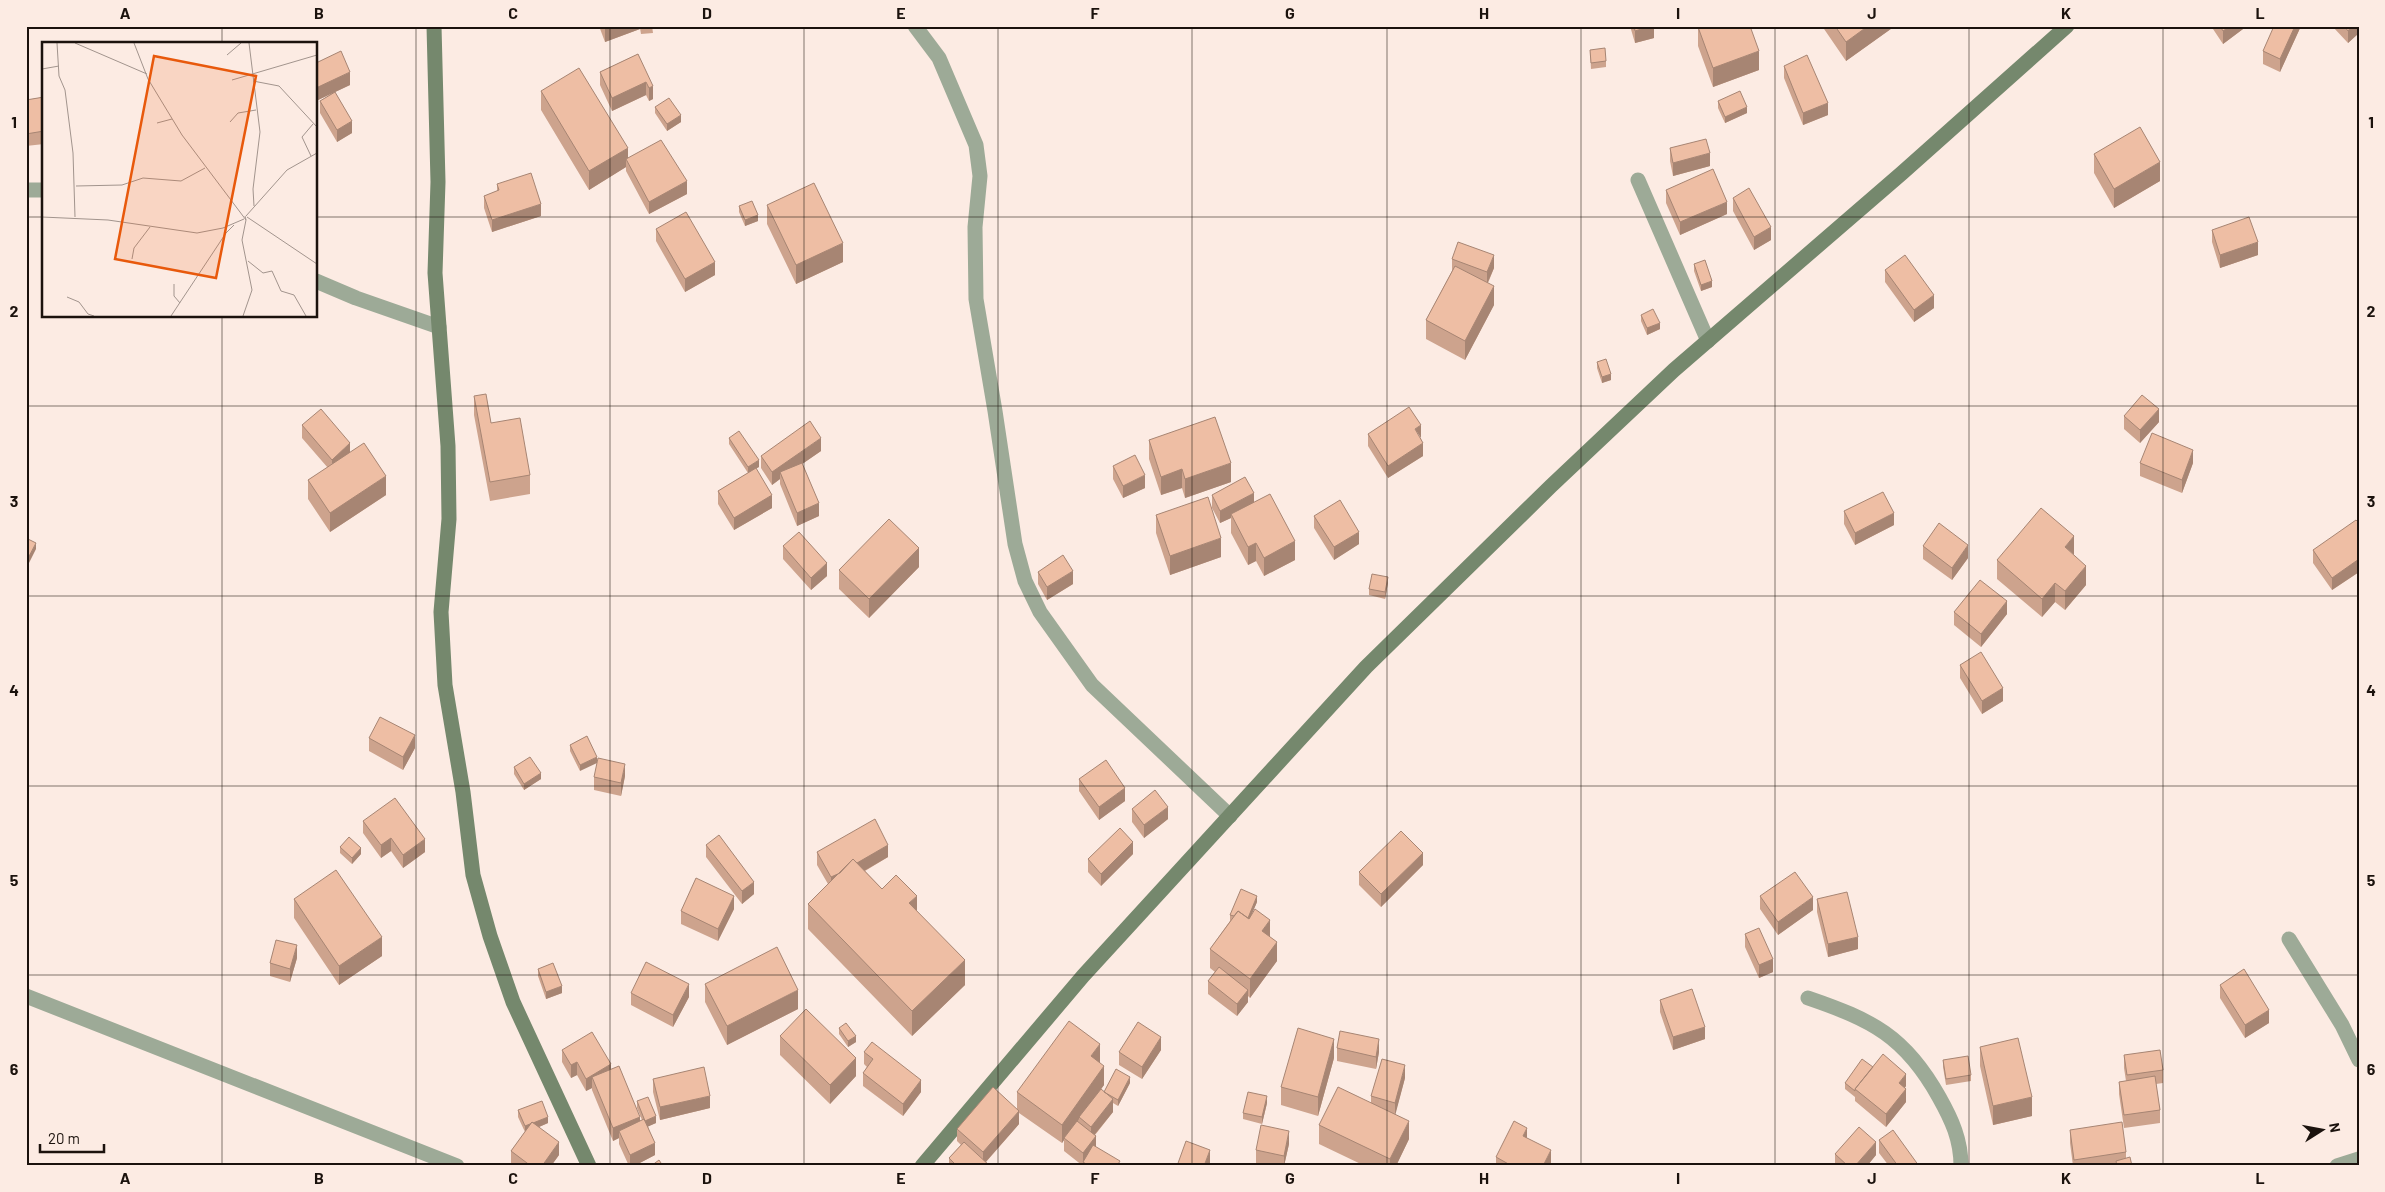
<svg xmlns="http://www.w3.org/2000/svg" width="2385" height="1192" font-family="Barlow,sans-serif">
<rect width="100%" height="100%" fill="#fcebe3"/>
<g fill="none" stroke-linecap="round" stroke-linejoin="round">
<path stroke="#9daa97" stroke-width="15" d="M915,26L939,58L976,145L980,176L975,227L976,299L995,411L1015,544L1025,581L1040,612L1092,685L1230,816
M1638,180L1708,341
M29,190H44
M316,281L356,298L439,327
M2289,939L2342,1025L2359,1060
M26,996L457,1166
M1808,998C1872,1020 1905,1036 1939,1097C1952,1120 1961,1140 1961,1166
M2337,1166L2359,1159"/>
<path stroke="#75886d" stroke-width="15" d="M434,26L438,182L435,273L448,446L449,519L441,612L445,685L463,792L473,875L490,936L513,1002L589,1166
M922,1166L1083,976L1366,667L1551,486L1674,370L1902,173L2067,26"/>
</g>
<path fill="#cda38d" d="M599,26H652L653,33L641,34L640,28V29L605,42Z
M1630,26H1654V38L1635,43Z
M1822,26H1895L1846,61Z
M2211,26H2247L2223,44Z
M2301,26L2280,72L2263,64V51Z
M2333,26H2359V33L2348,43L2333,27Z
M1698,27L1759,70L1713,87L1698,46Z
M1590,50L1606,61V67L1591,69Z
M638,54L653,99L649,101L646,95L612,111L600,85V72Z
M316,63L350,85L335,92L352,133L337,142L320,113V101L334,92L316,101Z
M1784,66L1828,115L1803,125L1784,78Z
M541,91L628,158L687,194L649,214L626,171V167L589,190L541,110Z
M44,97V144L26,146V100Z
M1718,101L1747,113L1725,123L1718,108Z
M655,107L681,122L667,131L655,113Z
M1670,148L1710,166L1673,176L1670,161Z
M2094,154L2160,181L2114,208L2094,173Z
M497,184L541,216L492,232L484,208V196L497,191Z
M1666,190L1727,214L1680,235L1666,203Z
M1733,198L1771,240L1754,250L1733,211Z
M767,205L843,262L796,284L767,224Z
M739,206L758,221L745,226L739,212Z
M656,229L715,275L685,292L656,241Z
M2212,230L2258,255L2220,268L2212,242Z
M1452,259L1494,268L1488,283L1494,305L1465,360L1426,339V320L1452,271Z
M1694,264L1712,287L1701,291L1694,271Z
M1885,270L1934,308L1914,322L1885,282Z
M1641,315L1660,329L1647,335L1641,321Z
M1597,362L1611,380L1602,383L1597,368Z
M474,396L491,423L530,475V494L490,501L474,415Z
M2124,416L2159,422L2140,443L2124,429Z
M302,425L350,453L386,495L330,532L308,499V480L328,468L302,438Z
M1368,434L1421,438L1423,456L1388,478L1368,446Z
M729,438L759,467L756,468L772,508L734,530L718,504V491L748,473L729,444Z
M1149,440L1231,482L1185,498L1182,488L1161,495L1149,459Z
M821,451L802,464L819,516L797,526L780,484V479L772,485L761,468V456Z
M2140,463H2193L2182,493L2140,476Z
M1113,466L1145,488L1123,498L1113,479Z
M1212,495L1254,502L1295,560L1264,576L1256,561L1248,565L1231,533V518L1220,523L1212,508Z
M1844,511L1894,525L1855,545L1844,524Z
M1156,515L1221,557L1170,575L1156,533Z
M1314,516L1359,544L1334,560L1314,528Z
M2359,523V572L2332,590L2313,563V550Z
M783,546L827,576L811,590L783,559Z
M1923,546L1968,558L1952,580L1923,559Z
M2074,555L2086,585L2065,610L2055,602L2042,617L1997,579V560Z
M919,567L869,618L839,589V570Z
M1038,572L1073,584L1047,600L1038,584Z
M1388,583L1385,599L1369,595V589Z
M1954,612L2007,614L1981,647L1954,625Z
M1960,665L2003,701L1982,714L1960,678Z
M587,736L580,771L570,751V745Z
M369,738L415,748L403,770L369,751Z
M514,767L541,779L524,790L514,774Z
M625,776L621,796L594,790V777Z
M1079,779L1125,801L1099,820L1079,791Z
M1132,809L1168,819L1144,838L1132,822Z
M363,821L425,852L403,868L391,851L381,858L363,833Z
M706,845L754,894L742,904L706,857Z
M340,847L361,854L352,864L340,853Z
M817,852L888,857L865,871L882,889L917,911L965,985L912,1036L808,929V904L828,884L817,865Z
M1133,854L1101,886L1088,872V859Z
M1423,865L1381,907L1359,885V872Z
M1760,896L1813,910L1778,935L1760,909Z
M294,899L382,956L339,985L294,918Z
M1817,899L1858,949L1828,957L1817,912Z
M1257,902L1252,913L1270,937L1277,961L1250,998L1248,996V1002L1237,1016L1208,994V981L1215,972L1210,968V949L1230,921V915Z
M734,909L718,941L681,924V911Z
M1745,934L1773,972L1759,978L1745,947Z
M297,958L290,982L270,976V963Z
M538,969L562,993L546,999L538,976Z
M705,984L798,1009L727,1045L705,1002Z
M2220,985L2269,1023L2245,1038L2220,998Z
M631,993L689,997L673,1027L631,1005Z
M1660,1000L1705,1039L1673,1050L1660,1012Z
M839,1028L856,1042L848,1047L839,1034Z
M780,1036L856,1076L830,1104L780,1055Z
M1980,1047L2032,1116L1993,1125L1980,1066Z
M1337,1048L1379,1052L1376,1069L1337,1061Z
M562,1050L611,1069L640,1121L642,1120L637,1108V1101L656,1123L648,1126L655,1155L634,1166H629L619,1144V1138L613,1141L592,1090V1088L586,1091L577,1075L571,1078L562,1062Z
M1161,1050L1142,1079L1119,1065V1052Z
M864,1052L921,1092L903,1116L863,1086V1073L867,1067L864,1064Z
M2124,1055L2163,1070V1083L2156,1084L2160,1110V1123L2124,1128L2119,1094V1082L2126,1081L2124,1068Z
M1334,1058L1318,1116L1281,1105V1087Z
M1943,1060L1971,1075V1081L1946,1085L1943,1067Z
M1100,1062L1104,1085L1101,1089L1104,1092L1130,1083L1118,1106L1113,1103V1112L1095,1135L1096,1147L1120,1166H1083L1064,1151V1140L1062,1143L1019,1113V1124L986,1162L990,1166H949V1158L961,1145L957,1141V1129L1017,1109V1092Z
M1873,1067L1906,1086L1905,1088L1906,1102L1886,1127L1855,1101V1097L1845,1089V1083Z
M1405,1078L1395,1114L1409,1139L1396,1166H1365L1319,1144V1125L1371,1103V1096Z
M653,1079L710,1108L660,1120L653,1092Z
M1267,1103L1262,1124L1243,1119V1113Z
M518,1110L548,1123L539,1127L559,1155L551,1166H514L511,1164V1151L525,1132L518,1117Z
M2070,1130L2126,1152V1158L2132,1166H2073L2070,1143Z
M1527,1138L1551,1163L1549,1166H1496V1157Z
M1879,1140L1919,1166H1889L1879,1153Z
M1289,1144L1284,1166H1271L1256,1163V1150Z
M1835,1154L1876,1155L1867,1166H1835Z"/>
<path fill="#a78573" d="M605,26H640V29L605,42Z
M1651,26H1654V38L1635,43V31Z
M1868,26H1895L1846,61V42Z
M2230,26H2247L2223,44V31Z
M2295,26H2301L2280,72V59Z
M2352,26H2359V33L2348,43V31Z
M1759,51V70L1713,87V68Z
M350,72V85L316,101V88Z
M646,82V95L612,111V98Z
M653,86V99L649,101V88Z
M1828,103V115L1803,125V113Z
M1747,107V113L1725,123V117Z
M681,115V122L667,131V124Z
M352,121V133L337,142V130Z
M628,148V162L626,159V167L589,190V171Z
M1710,153V166L1673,176V163Z
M2160,162V181L2114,208V189Z
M687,181V194L649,214V202Z
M1727,202V214L1680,235V222Z
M541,204V216L492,232V220Z
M758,215V221L745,226V220Z
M1771,227V240L1754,250V237Z
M2258,242V255L2220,268V255Z
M843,243V262L796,284V265Z
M1494,255V268L1487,284V272Z
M715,262V275L685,292V279Z
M1712,281V287L1701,291V285Z
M1494,286V305L1465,360V341Z
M1934,295V308L1914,322V310Z
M1660,323V329L1647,335V328Z
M1611,374V380L1602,383V377Z
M2159,409V422L2140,443V430Z
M1421,425V438L1415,429Z
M821,438V451L782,478L780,472V479L772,485V472Z
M350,443V456L332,472V460Z
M1423,443V456L1388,478V466Z
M2193,450V463L2182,493V480Z
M759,460V467L748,473V467Z
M1231,463V482L1185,498V479Z
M1182,469V488L1161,495V477Z
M1145,475V488L1123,498V486Z
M386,476V495L330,532V513Z
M1254,493V505L1231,514V518L1220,523V511Z
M772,495V508L734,530V518Z
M819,503V516L797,526V513Z
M1894,513V525L1855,545V533Z
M1359,532V544L1334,560V547Z
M2074,536V555L2065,547Z
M1221,538V557L1170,575V556Z
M1295,541V560L1264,576V558Z
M36,543V549L26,569V562Z
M1256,543V561L1248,565V547Z
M1968,545V558L1952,580V568Z
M919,548V567L869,618V599Z
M2359,559V572L2332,590V578Z
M827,563V576L811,590V578Z
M2086,566V585L2065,610V591Z
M1073,571V584L1047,600V587Z
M1388,577V583L1385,599V592Z
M2055,583V602L2042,617V599Z
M2007,601V614L1981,647V634Z
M2003,688V701L1982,714V701Z
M415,735V748L403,770V757Z
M597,757V763L580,771V765Z
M625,764V776L621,796V783Z
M541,773V779L524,790V784Z
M1125,788V801L1099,820V807Z
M1168,807V819L1144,838V825Z
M391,838V851L381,858V845Z
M425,839V852L403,868V855Z
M1133,842V854L1101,886V874Z
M888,845V857L831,890V877Z
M361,848V854L352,864V858Z
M1423,853V865L1381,907V894Z
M754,882V894L742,904V891Z
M734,896V909L718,941V929Z
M917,896V921L909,903Z
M1257,896V902L1246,928V922Z
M1813,897V910L1778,935V922Z
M1270,920V939L1262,931Z
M382,937V956L339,985V966Z
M1858,937V949L1828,957V944Z
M1277,942V961L1250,998V979Z
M297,945V958L290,982V969Z
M1773,959V972L1759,978V965Z
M965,960V985L912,1036V1011Z
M689,984V997L673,1027V1015Z
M562,986V993L546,999V992Z
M798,990V1009L727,1045V1026Z
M1248,990V1002L1237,1016V1004Z
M2269,1010V1023L2245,1038V1025Z
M1705,1027V1039L1673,1050V1037Z
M856,1036V1042L848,1047V1041Z
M1161,1037V1050L1142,1079V1067Z
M1334,1039V1058L1318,1116V1097Z
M1379,1039V1052L1376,1069V1057Z
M1100,1044V1062L1091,1075V1056Z
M856,1058V1076L830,1104V1085Z
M577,1062V1075L571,1078V1065Z
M611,1064V1077H592V1088L586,1091V1079Z
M1405,1065V1078L1395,1116V1103Z
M1104,1066V1085L1080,1118L1079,1117V1119L1065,1139L1064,1138V1140L1062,1143V1125Z
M1906,1074V1086L1899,1095V1083Z
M1130,1077V1083L1118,1106V1100Z
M921,1080V1092L903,1116V1104Z
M1906,1089V1102L1886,1127V1114Z
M710,1096V1108L660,1120V1107Z
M1267,1096V1103L1262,1124V1117Z
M2032,1097V1116L1993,1125V1106Z
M1113,1099V1112L1091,1139V1127Z
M1019,1111V1124L983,1165V1152Z
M656,1116V1123L645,1128V1121Z
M548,1117V1123L525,1133V1126Z
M640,1117V1129L619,1131V1138L613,1141V1128Z
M1409,1121V1139L1396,1166H1390V1159Z
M1527,1128V1141L1523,1136Z
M1289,1131V1144L1284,1166V1156Z
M1096,1136V1148L1083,1162V1166V1153Z
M559,1142V1155L551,1166H542Z
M1876,1142V1155L1867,1166H1855Z
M655,1143V1155L634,1166H630V1155Z
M1210,1150V1163L1209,1166H1204Z
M1551,1150V1163L1549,1166H1543Z"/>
<path fill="#eebea4" stroke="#a78573" d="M1634,26H1651L1635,31Z
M1700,26H1750L1759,51L1713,68L1698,27Z
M1835,26H1868L1846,42Z
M2220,26H2230L2223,31Z
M2274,26H2295L2280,59L2263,51Z
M2344,26H2352L2348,31Z
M1605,48L1606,61L1591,63L1590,50Z
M341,51L350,72L316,88V63Z
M638,54L653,86L649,88L646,82L612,98L600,72Z
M1807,55L1828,103L1803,113L1784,66Z
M579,68L628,148L589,171L541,91Z
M1740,91L1747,107L1725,117L1718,101Z
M335,92L352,121L337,130L320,101Z
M44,97V131L26,134V100Z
M669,98L681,115L667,124L655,107Z
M2140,127L2160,162L2114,189L2094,154Z
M1706,139L1710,153L1673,163L1670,148Z
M661,140L687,181L649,202L626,159Z
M1713,169L1727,202L1680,222L1666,190Z
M531,173L541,204L492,220L484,196L499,190L497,184Z
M814,183L843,243L796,265L767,205Z
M1749,188L1771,227L1754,237L1733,198Z
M752,201L758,215L745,220L739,206Z
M686,212L715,262L685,279L656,229Z
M2249,217L2258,242L2220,255L2212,230Z
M1458,242L1494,255L1487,272L1452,259Z
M1905,255L1934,295L1914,310L1885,270Z
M1705,260L1712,281L1701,285L1694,264Z
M1455,266L1494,286L1465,341L1426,320Z
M1653,309L1660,323L1647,328L1641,315Z
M1606,359L1611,374L1602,377L1597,362Z
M486,394L491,423L520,418L530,475L490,482L474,396Z
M2142,395L2159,409L2140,430L2124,416Z
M1409,407L1421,425L1415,429L1423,443L1388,466L1368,434Z
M321,409L350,443L332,460L302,425Z
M1215,417L1231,463L1185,479L1182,469L1161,477L1149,440Z
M810,421L821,438L772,472L761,456Z
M739,431L759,460L748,467L729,438Z
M2152,433L2193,450L2182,480L2140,463Z
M364,443L386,476L330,513L308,480Z
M1135,455L1145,475L1123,486L1113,466Z
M802,463L819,503L797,513L780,472Z
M756,468L772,495L734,518L718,491Z
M1245,477L1254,493L1220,511L1212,495Z
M1883,492L1894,513L1855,533L1844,511Z
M1270,494L1295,541L1264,558L1256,543L1248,547L1231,514Z
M1208,497L1221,538L1170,556L1156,515Z
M1340,500L1359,532L1334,547L1314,516Z
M2041,508L2074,536L2065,547L2086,566L2065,591L2055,583L2042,599L1997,560Z
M889,519L919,548L869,599L839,570Z
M2356,520L2359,523V559L2332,578L2313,550Z
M1939,523L1968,545L1952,568L1923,546Z
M799,532L827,563L811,578L783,546Z
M26,538L36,543L26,562Z
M1063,555L1073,571L1047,587L1038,572Z
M1372,574L1388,577L1385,592L1369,589Z
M1980,580L2007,601L1981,634L1954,612Z
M1981,652L2003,688L1982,701L1960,665Z
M380,717L415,735L403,757L369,738Z
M587,736L597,757L580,765L570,745Z
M530,757L541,773L524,784L514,767Z
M598,758L625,764L621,783L594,777Z
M1106,760L1125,788L1099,807L1079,779Z
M1155,790L1168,807L1144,825L1132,809Z
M395,798L425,839L403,855L391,838L381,845L363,821Z
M875,819L888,845L857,863L853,859L840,873L831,877L817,852Z
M1120,828L1133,842L1101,874L1088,859Z
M1401,831L1423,853L1381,894L1359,872Z
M719,835L754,882L742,891L706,845Z
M349,837L361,848L352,858L340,847Z
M853,859L882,889L896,875L917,896L909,903L965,960L912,1011L808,904Z
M336,870L382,937L339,966L294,899Z
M1795,872L1813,897L1778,922L1760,896Z
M696,878L734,896L718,929L681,911Z
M1241,889L1257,896L1248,918L1238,911L1234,916L1230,915Z
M1847,892L1858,937L1828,944L1817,899Z
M1255,909L1270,920L1262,931L1277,942L1250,979L1210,949L1238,911L1249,919Z
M1759,928L1773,959L1759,965L1745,934Z
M276,940L297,945L290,969L270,963Z
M777,947L798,990L727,1026L705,984Z
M646,962L689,984L673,1015L631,993Z
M553,963L562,986L546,992L538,969Z
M1219,967L1248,990L1237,1004L1208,981Z
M2244,969L2269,1010L2245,1025L2220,985Z
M1692,989L1705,1027L1673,1037L1660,1000Z
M806,1009L856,1058L830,1085L780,1036Z
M1069,1021L1100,1044L1091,1056L1104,1066L1062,1125L1017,1092Z
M1138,1022L1161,1037L1142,1067L1119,1052Z
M846,1023L856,1036L848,1041L839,1028Z
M1298,1028L1334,1039L1318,1097L1281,1087Z
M1340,1031L1379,1039L1376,1057L1337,1048Z
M592,1032L611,1064L586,1079L577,1062L571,1065L562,1050Z
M2018,1038L2032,1097L1993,1106L1980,1047Z
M872,1042L921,1080L903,1104L863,1073L873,1059L864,1052Z
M2160,1050L2163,1070L2127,1075L2124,1055Z
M1883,1054L1906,1074L1899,1083L1906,1089L1886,1114L1855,1089Z
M1968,1056L1971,1075L1946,1079L1943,1060Z
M1382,1059L1405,1065L1395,1103L1371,1096Z
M1862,1059L1873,1067L1855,1089V1091L1845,1083Z
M619,1066L640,1117L613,1128L592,1077Z
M704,1067L710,1096L660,1107L653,1079Z
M1116,1069L1130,1077L1118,1100L1104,1092Z
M2155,1076L2160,1110L2124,1115L2119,1082Z
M993,1087L1019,1111L983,1152L957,1129Z
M1338,1087L1409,1121L1390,1159L1319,1125Z
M1101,1089L1113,1099L1091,1127L1079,1117Z
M1248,1092L1267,1096L1262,1117L1243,1113Z
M648,1097L656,1116L645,1121L637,1101Z
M542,1101L548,1117L533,1123L532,1122L530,1124L525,1126L518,1110Z
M644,1119L655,1143L630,1155L619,1131Z
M1077,1121L1096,1136L1083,1153L1064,1138Z
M1514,1121L1527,1128L1523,1136L1551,1150L1543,1166H1512L1496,1157Z
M532,1122L559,1142L542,1166H531L511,1151Z
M2122,1122L2126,1152L2074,1160L2070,1130Z
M1261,1125L1289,1131L1284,1156L1256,1150Z
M1859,1127L1876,1142L1855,1166H1848L1835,1154Z
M1893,1130L1919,1166H1898L1879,1140Z
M1186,1141L1210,1150L1204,1166H1177Z
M964,1142L990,1166H957L949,1158Z
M1093,1145L1120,1161L1117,1166H1089L1083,1162Z
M2130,1157L2132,1166H2117L2116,1161Z
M659,1160L663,1166H651Z"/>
<path fill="none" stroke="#1b120d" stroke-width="1" stroke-opacity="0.55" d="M222,26V44M416,26V1166M610,26V1166M804,26V1166M998,26V1166M1192,26V1166M1387,26V1166M1581,26V1166M1775,26V1166M1969,26V1166M2163,26V1166M26,217H44M316,217H2359M222,316V1166M26,406H2359M26,596H2359M26,786H2359M26,975H2359"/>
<g transform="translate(42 42)">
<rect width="275" height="275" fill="#fcebe3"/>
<path fill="none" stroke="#a2948d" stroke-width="1" d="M15,1L17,34L23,48L31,111L33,175M33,1L105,32M92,1L106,37L140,93L204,178L203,174M207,1L218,90L211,147L212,164M185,13L199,1M0,27L17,24M190,38L275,13M211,39L237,44L275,85M188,80L196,71L214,68M115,81L130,77M269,114L260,95L271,82M34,144L80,143L101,136L139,139L163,126M204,174L245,128L275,111M0,175L66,178L155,191L181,186L202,177M205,175L275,222M90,217L92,206L108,185M206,219L221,231L230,229L239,249L252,253L264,274M132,242V254L138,261M25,255L37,260L46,272L52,274M129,274L184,191L192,183M201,274L210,248L200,198L204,178"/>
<path fill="#e8590c" fill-opacity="0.15" stroke="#e8590c" stroke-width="2.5" d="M112,14L214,34L174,236L73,217Z"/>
<rect width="275" height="275" fill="none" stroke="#1b120d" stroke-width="2.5"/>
</g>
<rect width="2385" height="1192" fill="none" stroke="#fcebe3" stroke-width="55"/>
<g transform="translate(2322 1130) rotate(79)" stroke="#fcebe3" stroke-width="4" paint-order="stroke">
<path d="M0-4L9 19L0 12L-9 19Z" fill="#1b120d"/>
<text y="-8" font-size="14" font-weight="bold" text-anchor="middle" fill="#1b120d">N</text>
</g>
<path d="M40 1144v8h64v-8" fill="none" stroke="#1b120d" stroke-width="2.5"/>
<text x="48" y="1144" font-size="15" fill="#1b120d" stroke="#fcebe3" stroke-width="4" paint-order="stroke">20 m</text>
<rect x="28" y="28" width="2330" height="1136" fill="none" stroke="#1b120d" stroke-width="2"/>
<g font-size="16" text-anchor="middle" font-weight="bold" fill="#1b120d">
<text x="125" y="19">A</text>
<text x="319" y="19">B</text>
<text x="513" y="19">C</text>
<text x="707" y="19">D</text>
<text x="901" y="19">E</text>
<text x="1095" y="19">F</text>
<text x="1290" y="19">G</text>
<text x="1484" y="19">H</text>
<text x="1678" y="19">I</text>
<text x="1872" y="19">J</text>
<text x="2066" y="19">K</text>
<text x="2260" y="19">L</text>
<text x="14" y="128">1</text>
<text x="2371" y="128">1</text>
<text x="14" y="317">2</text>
<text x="2371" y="317">2</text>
<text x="14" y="507">3</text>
<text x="2371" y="507">3</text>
<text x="14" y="696">4</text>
<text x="2371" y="696">4</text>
<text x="14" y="886">5</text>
<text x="2371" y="886">5</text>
<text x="14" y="1075">6</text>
<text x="2371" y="1075">6</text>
<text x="125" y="1184">A</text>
<text x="319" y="1184">B</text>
<text x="513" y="1184">C</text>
<text x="707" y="1184">D</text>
<text x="901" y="1184">E</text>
<text x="1095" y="1184">F</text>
<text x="1290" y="1184">G</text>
<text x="1484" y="1184">H</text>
<text x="1678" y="1184">I</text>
<text x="1872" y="1184">J</text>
<text x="2066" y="1184">K</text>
<text x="2260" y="1184">L</text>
</g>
</svg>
